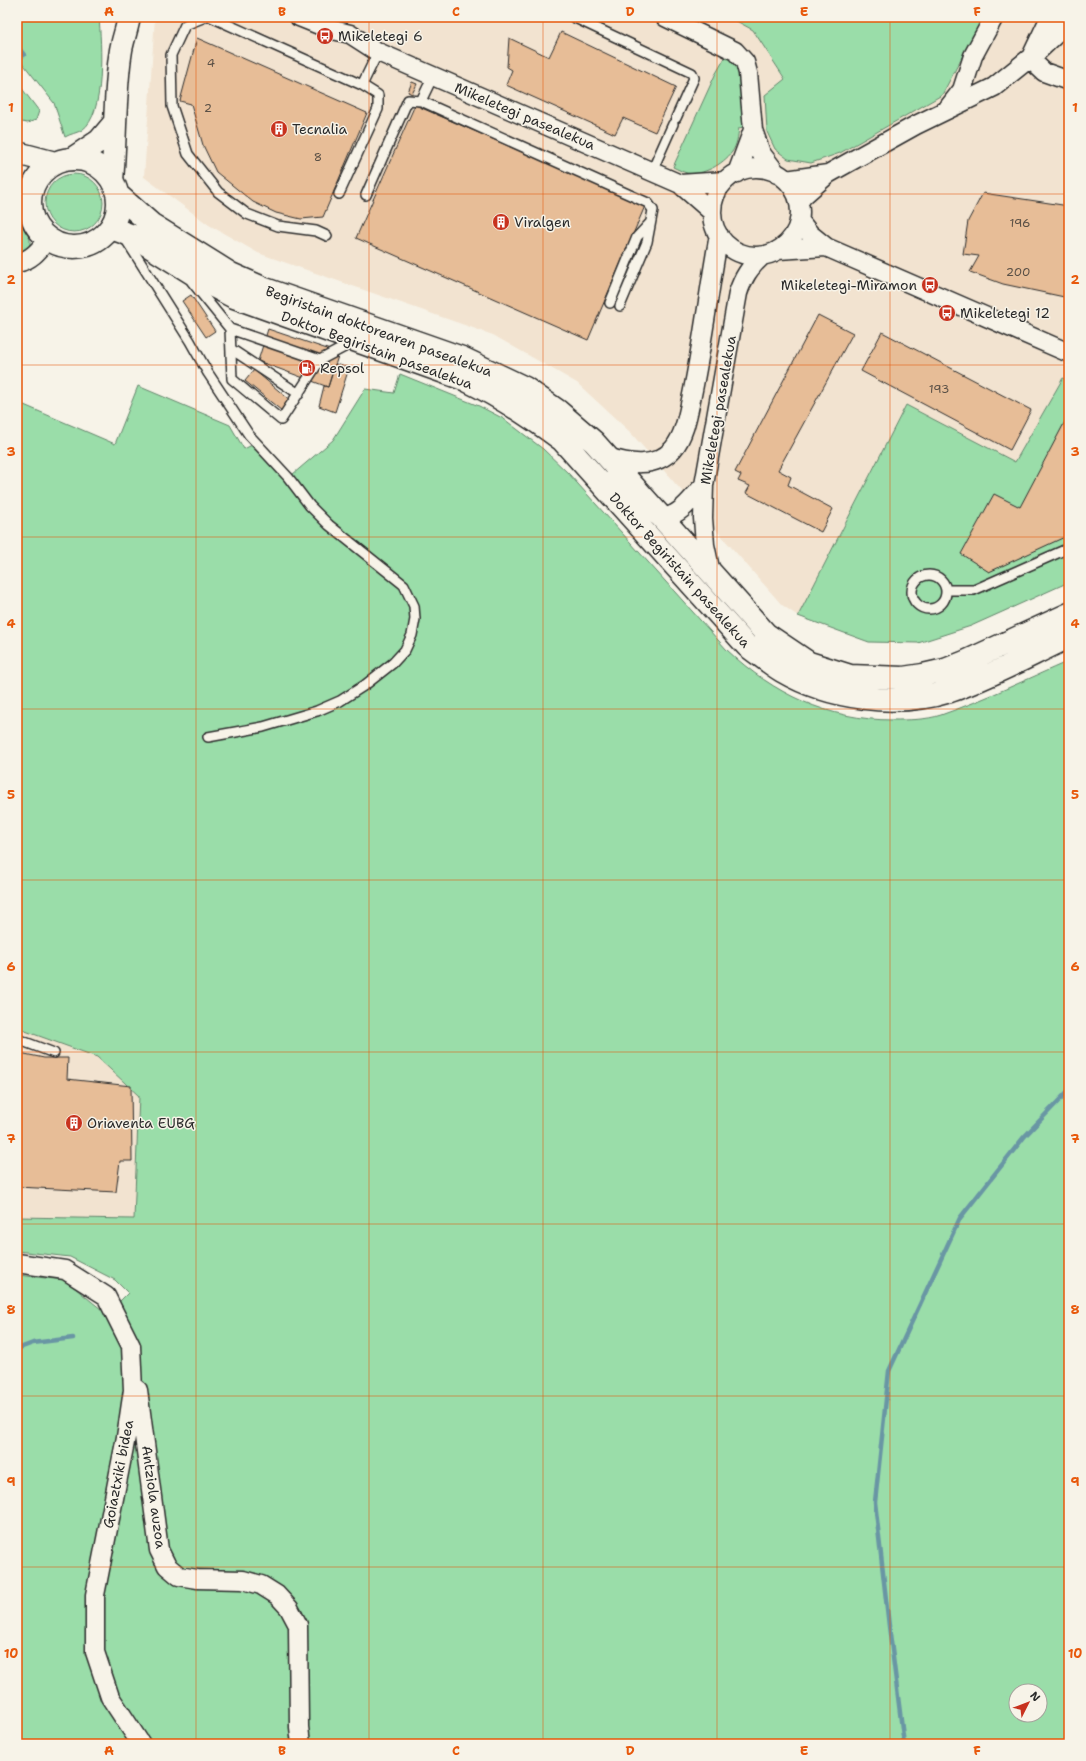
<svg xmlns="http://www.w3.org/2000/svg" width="1086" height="1761" font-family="'Shantell Sans',sans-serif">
<rect width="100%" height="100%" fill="#f7f3e8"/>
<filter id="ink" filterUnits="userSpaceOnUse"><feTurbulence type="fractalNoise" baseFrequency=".025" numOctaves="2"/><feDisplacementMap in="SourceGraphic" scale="8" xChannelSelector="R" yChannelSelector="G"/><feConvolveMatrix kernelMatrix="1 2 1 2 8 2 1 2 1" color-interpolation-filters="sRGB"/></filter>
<g filter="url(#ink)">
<path fill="#f2e3d0" d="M155,17H729L753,30L785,80L811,163L840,153L942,95L983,17H1069V380L1063,378L1015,462L906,405L798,616L782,605L630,432L577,383L493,335L258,253L209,225L144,177Z
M17,1028L97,1057L139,1096L134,1219L17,1217Z"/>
<path fill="#9adda9" stroke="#62846a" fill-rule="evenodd" d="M17,17H99C101,43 106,114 82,130C77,133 70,134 65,137L54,103L17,56Z
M729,17H983L942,95L840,153L811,163L788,159L775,149L767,132L765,95L785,79L753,30Z
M726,56L734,62L740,73L743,127L739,128C738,136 737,145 732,152C723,164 703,176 687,173C683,172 677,169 673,167L715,75Z
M17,82L39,111L36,120L27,123L17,121Z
M45 203a29 29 0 1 1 58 0a29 29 0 1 1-58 0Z
M17,206L22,226L30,239V245L17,254Z
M400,374L479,406L504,419L543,449L569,474L727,650C774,694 828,720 893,720C908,720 926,720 941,715C984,700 1027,679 1069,661V1744H17V1275L65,1280L107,1314L128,1293L115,1280L70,1257L17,1251V1217L134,1219L139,1096L97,1057L17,1028V402L115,444L138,386L230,425L244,449L252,445L286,480L333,440L365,389L394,393ZM1016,1691H1040V1715H1016Z
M1063,378L1069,380V582L971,626L918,643L869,642L798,616L906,405L1015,462Z"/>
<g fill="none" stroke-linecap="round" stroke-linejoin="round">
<path stroke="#6996a4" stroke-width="4.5" d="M17,46L24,55
M17,1349L33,1343L73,1338
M904,1744L889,1626L875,1502L889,1371L960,1218L1024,1137L1069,1090"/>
</g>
<path fill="#e7bd97" stroke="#2b2b2b" d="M561,32L676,87L655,132L623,118L615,134L506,85L512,70L507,67L509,38L549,57Z
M197,38L367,113L323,217L301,219L276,213L253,202L216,172L203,145L191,104L180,101Z
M412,82L417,84L412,94L408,92Z
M415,105L645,206L588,340L356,238Z
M983,193L1069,206V298L1003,284L970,272L979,256L963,254L968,221Z
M191,295L215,331L206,337L182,301Z
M818,315L853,333L778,470L791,477L788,485L833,509L821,532L746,493L750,486L738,481L741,475L735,472Z
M268,329L339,353L328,387L258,361Z
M882,332L1031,410L1010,450L861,371Z
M335,364L349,368L335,412L319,406L324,386L328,387Z
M254,370L291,401L282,411L245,381Z
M1069,414V535L989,572L961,554L994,494L1020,507Z
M20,1053L44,1058H68L67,1079L131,1086L132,1161H120L116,1192L17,1187V1084L20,1085Z"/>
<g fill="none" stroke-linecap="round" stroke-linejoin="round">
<g stroke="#2b2b2b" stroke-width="12">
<path id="service" d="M205,17L185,25L171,55L172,106L188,154L218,192L247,214L278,226L316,231L327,236
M211,17L362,85L378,95V109L339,194
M573,17L692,73L694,78L676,118
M362,85L378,52
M421,101L648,203L653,210L647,242L620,306
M652,171L673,124
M366,195L408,100L421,101L433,76
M125,238L190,341L208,373L249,435L288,477L310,506L329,525L404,585L414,606L415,619L412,635L405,650L393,663L365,685L340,701L317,711L263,727L208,737
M192,282L230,329L320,360
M610,303L637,237L650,223
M230,329L232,379L281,420L320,360L354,342
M231,349L299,394
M912 592a17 17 0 1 1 34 0a17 17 0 1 1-34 0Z
M946,590H974L1069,548
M17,1039L54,1053"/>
</g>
<g stroke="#2b2b2b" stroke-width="21">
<path id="minor" d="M299,17L329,29L350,34L378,52L680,184L712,212
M665,17L735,51L745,62L748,73L753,130L761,153L777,174
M1050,17L1030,59L1044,72L1069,81
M948,108L962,90L973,56L994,17
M712 212a44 44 0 1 1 88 0a44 44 0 1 1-88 0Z
M737,173L753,130
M786,180L828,174
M680,184L725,181
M799,202L803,196L828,174L916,125L994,87L1036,53L1053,37L1068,17
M799,220L810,234L826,247L1069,353
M778,250L826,247
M17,263C32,260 39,250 48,239
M607,457C629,464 655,469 673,449C685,435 688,413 692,395C703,342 709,289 719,235
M610,481C625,493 651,524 672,515C685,510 695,494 704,485
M711,573L705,545L703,518L704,485L738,293C743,277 750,267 762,256
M17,1263L65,1270L106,1296L131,1346L133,1390L126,1437L95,1595V1652L110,1697L141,1744
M138,1390L159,1550L167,1566L179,1576L197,1579L243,1580L261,1585L277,1595L289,1608L298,1625L299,1727L301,1744"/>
</g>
<g stroke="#2b2b2b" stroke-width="25">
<path id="tertiary" d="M72,159L99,141L115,122
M112,180C116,137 114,93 121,50C123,39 127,29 129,17"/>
</g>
<g stroke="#2b2b2b" stroke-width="25">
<path id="secondary" d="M17,153L55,163
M30 203a44 44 0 1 1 88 0a44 44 0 1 1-88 0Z
M118,195L151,224L231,274L265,289L462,358L525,388L558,411L594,442L766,634L809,663L850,676L903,678L923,675L945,670L965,662L1069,614
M111,228L133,236L211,285L234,297L466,380C501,397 531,417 562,440L747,646C759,654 770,664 782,671C830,699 896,708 950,691C991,677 1030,655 1069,637"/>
</g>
<use href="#service" stroke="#f7f3e8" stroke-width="9"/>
<use href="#minor" stroke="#f7f3e8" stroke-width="18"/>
<use href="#tertiary" stroke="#f7f3e8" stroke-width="22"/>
<use href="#secondary" stroke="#f7f3e8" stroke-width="22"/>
</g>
</g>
<path fill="none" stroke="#e8590c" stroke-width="1" stroke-opacity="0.55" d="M196,17V1744M369,17V1744M543,17V1744M717,17V1744M890,17V1744M17,194H1069M17,365H1069M17,537H1069M17,709H1069M17,880H1069M17,1052H1069M17,1224H1069M17,1396H1069M17,1567H1069"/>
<defs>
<g id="bus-disc" transform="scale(0.9)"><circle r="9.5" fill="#c8321e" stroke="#f7f3e8"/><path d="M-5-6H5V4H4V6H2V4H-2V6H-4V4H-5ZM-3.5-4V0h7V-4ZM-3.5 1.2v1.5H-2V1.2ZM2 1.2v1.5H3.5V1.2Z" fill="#fff"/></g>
<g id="building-disc" transform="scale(0.9)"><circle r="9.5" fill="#c8321e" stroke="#f7f3e8"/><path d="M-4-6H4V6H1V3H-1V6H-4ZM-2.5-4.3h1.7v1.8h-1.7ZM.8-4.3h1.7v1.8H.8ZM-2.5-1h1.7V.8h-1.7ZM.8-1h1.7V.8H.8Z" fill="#fff"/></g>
<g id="fuel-disc" transform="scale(0.9)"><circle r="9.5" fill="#c8321e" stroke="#f7f3e8"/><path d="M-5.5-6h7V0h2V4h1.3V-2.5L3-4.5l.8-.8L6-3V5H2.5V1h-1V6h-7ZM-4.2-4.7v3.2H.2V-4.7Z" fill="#fff"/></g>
</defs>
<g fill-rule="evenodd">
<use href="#bus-disc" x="325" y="36"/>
<use href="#building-disc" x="279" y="129"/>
<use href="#building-disc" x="501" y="222"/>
<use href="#bus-disc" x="930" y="285"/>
<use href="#bus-disc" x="947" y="313"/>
<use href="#fuel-disc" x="307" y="368"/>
<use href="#building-disc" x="74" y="1123"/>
</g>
<g text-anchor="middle" stroke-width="3" stroke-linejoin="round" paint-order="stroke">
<g font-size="12" fill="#5a5046">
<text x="211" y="67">4</text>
<text x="208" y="112">2</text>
<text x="318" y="161">8</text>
<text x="1020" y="227">196</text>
<text x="1018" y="276">200</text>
<text x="939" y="393">193</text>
</g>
<g font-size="14" fill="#2b2b2b" stroke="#f7f3e8" text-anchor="start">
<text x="338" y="41">Mikeletegi 6</text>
<text x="292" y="134">Tecnalia</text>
<text x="514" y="227">Viralgen</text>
<text x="917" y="290" text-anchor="end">Mikeletegi-Miramon</text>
<text x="960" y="318">Mikeletegi 12</text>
<text x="320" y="373">Repsol</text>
<text x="87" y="1128">Oriaventa EUBG</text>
</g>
<g font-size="14" fill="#2b2b2b" stroke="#f7f3e8">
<text transform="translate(525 116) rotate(23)" y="5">Mikeletegi pasealekua</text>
<text transform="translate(379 331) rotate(20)" y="5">Begiristain doktorearen pasealekua</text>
<text transform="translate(377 350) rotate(20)" y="5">Doktor Begiristain pasealekua</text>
<text transform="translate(718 410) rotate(-80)" y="5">Mikeletegi pasealekua</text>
<text transform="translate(680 570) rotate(48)" y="5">Doktor Begiristain pasealekua</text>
<text transform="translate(118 1474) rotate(-79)" y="5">Goiaztxiki bidea</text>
<text transform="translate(154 1497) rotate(82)" y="5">Antziola auzoa</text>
</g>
</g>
<rect width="1086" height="1761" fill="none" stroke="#f7f3e8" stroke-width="44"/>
<g transform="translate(1028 1703) rotate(48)"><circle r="19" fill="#f7f3e8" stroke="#a5a39c"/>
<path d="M0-3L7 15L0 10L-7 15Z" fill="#c8321e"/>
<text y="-6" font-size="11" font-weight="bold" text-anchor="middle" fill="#2b2b2b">N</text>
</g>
<rect x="22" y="22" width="1042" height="1717" fill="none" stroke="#e8590c" stroke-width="1.5"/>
<g font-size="13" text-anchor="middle" font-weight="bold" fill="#e8590c">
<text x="109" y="16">A</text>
<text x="282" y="16">B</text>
<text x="456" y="16">C</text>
<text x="630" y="16">D</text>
<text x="804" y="16">E</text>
<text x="977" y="16">F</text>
<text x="11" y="112">1</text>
<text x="1075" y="112">1</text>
<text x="11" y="284">2</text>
<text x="1075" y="284">2</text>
<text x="11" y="456">3</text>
<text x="1075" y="456">3</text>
<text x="11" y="628">4</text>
<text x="1075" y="628">4</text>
<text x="11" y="799">5</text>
<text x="1075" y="799">5</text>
<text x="11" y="971">6</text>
<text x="1075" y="971">6</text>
<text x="11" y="1143">7</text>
<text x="1075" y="1143">7</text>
<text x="11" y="1314">8</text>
<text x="1075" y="1314">8</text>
<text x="11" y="1486">9</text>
<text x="1075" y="1486">9</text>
<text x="11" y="1658">10</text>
<text x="1075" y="1658">10</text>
<text x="109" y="1755">A</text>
<text x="282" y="1755">B</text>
<text x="456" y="1755">C</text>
<text x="630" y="1755">D</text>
<text x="804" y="1755">E</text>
<text x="977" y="1755">F</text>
</g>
</svg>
